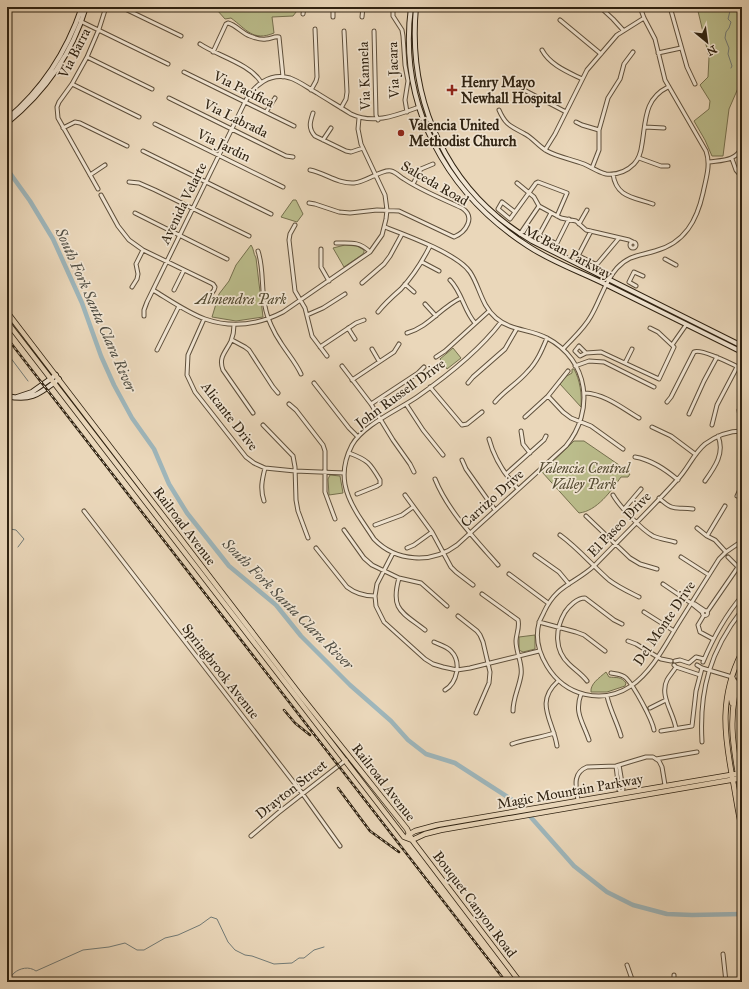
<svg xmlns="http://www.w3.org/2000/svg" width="749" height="989" font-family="'IM FELL Great Primer',serif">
<rect width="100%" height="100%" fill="#ead7ba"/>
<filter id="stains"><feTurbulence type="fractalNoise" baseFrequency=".005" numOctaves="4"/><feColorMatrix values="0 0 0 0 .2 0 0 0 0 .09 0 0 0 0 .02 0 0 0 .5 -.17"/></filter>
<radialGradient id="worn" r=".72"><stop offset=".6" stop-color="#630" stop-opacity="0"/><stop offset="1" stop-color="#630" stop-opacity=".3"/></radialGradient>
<path fill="#bbbd8c" stroke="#75704e" d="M214,7H300L293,16L272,17L274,33C253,42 246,29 231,18L225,19L217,10L213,8Z
M697,7H742V79L729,109L723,156H712L705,140L694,121L709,109L710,101L700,85L708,77L709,57Z
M293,200H296L303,214L297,222L281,217Z
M251,245C254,249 253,253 256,258L263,317L236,321L212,317L219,294L229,281L236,265Z
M345,245L357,246L364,250V252L363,254L344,267L333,248Z
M453,348L461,358L447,369L440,359Z
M572,369H574C580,380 582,394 581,407L560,384L565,377L572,373Z
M574,441H584L622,467L621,470L630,474L628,477H621C611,491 597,511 579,513L542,472Z
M330,475L340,476L343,493L329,495L328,479Z
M535,635V649L523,652L519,650V637Z
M606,672L609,677C616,678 621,676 626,683L625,686L607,692H591C590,684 599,678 606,672Z"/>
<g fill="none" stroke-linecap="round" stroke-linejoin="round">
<path stroke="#727b77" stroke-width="1" d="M731,7L728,19L731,22L729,28L726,32L725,38L729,48L728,54L732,66L731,68
M7,353L28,381
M7,526L10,529L16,530L24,539L18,547
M7,604L9,605L7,610
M7,980C11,978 11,976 14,973C20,968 29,966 36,971L83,950L109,947L125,943L137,950H144L165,938L178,935L200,925L211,917L217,919L228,942L235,950L245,955L252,956L274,964L292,963L299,958H304L314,950L324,947"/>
<path stroke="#9eb6bb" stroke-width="4.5" d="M7,169L30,201L53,239L82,303L101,356L114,385L132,418L154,449L169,484L187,513L229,566L276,605L301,636L350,685L391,721L408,740L426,754L455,763L520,805L574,866L607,892L633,905L667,914L692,915L742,914"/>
<g stroke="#5e4f3b" stroke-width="5">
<path id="minor" d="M121,7L181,36
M188,7L191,8L195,7
M393,7V16L402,30L403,36L405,65L408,81L405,100L407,112
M600,7L613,19L623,30
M670,7L687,67L695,84
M303,14L304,7
M333,17V7
M362,17L363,7
M560,20L601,54
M80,21L168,64
M374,31L376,115L378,120
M200,44C218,56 250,64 261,82
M542,50C550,65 568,72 582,79
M213,52L226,24L228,23C236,25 242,33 250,36C255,38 261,40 266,39C271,39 274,36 279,37L283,77
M658,53L681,48
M87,57L152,89
M184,72L294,126
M72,84L139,117
M311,90L316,81L317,77L315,29
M524,90L566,112
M169,98L286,156L293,157
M341,108L346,99L347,92L344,31
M499,110C506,126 511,126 525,134C533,138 538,146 547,151C558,157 571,159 584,164C591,167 598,172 606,174C617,175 627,171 634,164C639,159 641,152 642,144C646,120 644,99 668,87
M266,112L275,98
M313,113C310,122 308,128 315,136L346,151L351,152L363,148
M576,122L582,125L599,130
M155,124L283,187
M645,127L664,128
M63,128L75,122L80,123L127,146
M323,140L331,128
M545,150L555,134L587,70L617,35L644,18
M143,151L271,214
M639,158L661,166H668
M732,159L736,170L742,177
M709,162C723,160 736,161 742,147
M592,168L599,150V130L608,98L620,79L624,64L633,52
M613,174C616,197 633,197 653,204
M90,175L105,165
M129,182L139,183L155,190L249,236
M517,183L534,197L539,206
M413,184L421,169L433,164
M98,189L58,118L57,107L59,102L72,84L87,57L99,29L106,7
M101,195L118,226L129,240L143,250L213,284L215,287L214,290L209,297
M309,203L315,204L339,212L350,213L377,210L399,211L454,237C466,232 476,217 462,208C443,199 422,191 404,179C400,177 396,172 391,171C382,169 366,182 354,183C338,184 325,173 310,170
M515,212L502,202L498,209L510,219L536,183L538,182L567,193L557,216
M135,213L227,259
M551,213L539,235L555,243H557L569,219
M579,224L587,210
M295,225L290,234L289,240L295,291L305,308L312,336L327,356
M385,227C406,235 458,254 470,272C480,287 481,305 496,318C511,331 530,329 547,338C589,360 595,411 566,446L457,545C432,564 396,562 374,539C370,533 366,527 362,521C345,496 337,474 352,445C363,425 398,410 417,397C447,376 479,351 501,322
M591,231L579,254V256L595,264L598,263L619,238
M520,234L539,206L561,218L576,221L586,230L629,240L633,242
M630 245a3 3 0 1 1 6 0a3 3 0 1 1-6 0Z
M336,243C350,243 359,241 370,252
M321,249V267L329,281
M258,251C264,269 261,288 265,306C267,318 274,333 281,343C288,354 296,363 301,374
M665,259L676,265
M422,262L439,271
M450,280C462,292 464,311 475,323
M362,283L384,264L390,256L402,234
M405,284L414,292
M636,286L629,282L634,272L643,276
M132,287L137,279L138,274L136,264L143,250
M153,290C168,299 188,313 205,319C231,328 258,325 283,312L370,252L382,235L386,219L387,210L385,195L361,144L358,129L359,118
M174,290L184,270
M425,304L436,316
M378,312C385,303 393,296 401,289C413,276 422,262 430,246
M307,315L323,308L345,294
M144,316V310L147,302L245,102C254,85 270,72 290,78C299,81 308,88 317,93C328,100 340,107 351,114C374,125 397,115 419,107
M204,319L188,355L187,375L195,392L246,457L254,463L265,468L295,471L344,473
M234,325C234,330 233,336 231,341C226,352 218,357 223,370L253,413
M348,328L355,339
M407,333C429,327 441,307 461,298
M232,340L245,347L249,350L273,387L278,393
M672,345L686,325
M320,347L356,323L364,320
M372,349L379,361
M563,349C572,339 584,329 591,316C600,301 605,281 617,268C629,255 639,256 655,251C685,243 697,220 703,193C706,178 711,165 706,151L665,80L655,39L644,18L640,7
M157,350L179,306
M586,353L579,346L575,351L580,356L586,353L601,352L659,379L674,347L658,332L650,328
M436,357L445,351L489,311
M625,363L632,349
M342,366L371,404L393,440L410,464L414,472
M575,366L589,361L604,362L654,387
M352,380L394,352L399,344
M314,383L349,428L358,437
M468,383L473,377L505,349L516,330
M430,387L462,425L467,424L482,412
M585,393C605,394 622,408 639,418
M548,396L563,412L571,418L591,426L623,449
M495,402C505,390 518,383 528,371C537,362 542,350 547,338
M667,402L671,397L694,352C701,348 734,365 742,369
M289,404L296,410L323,445L325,451V492L335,519
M371,404L418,373L424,367
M406,404L423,430L443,455
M689,414L704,381L717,357
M525,417L548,396L568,371
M740,417L739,410L742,405
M263,425L293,456L295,467L296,500L298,511L308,538
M712,425L717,405L737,367
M652,427L671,436L695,454
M521,431L523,444L530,453
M742,431C729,431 716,436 705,444C693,454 688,469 677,480C651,509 622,537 595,565C575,584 557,584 544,612C543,615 540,619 539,623C535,638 539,653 547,666C565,696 602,705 631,686C653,671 666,643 680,621C693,600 706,580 719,559L726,552L742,541
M489,439C494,458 505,475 518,489
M349,453C368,460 370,463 380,480V484L377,486L357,494
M635,457C652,460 665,469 678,480
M462,460L466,469L495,510
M506,474L544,440L546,436
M435,479C448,511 475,539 498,565
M705,481C715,467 725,453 718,436
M405,495L432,532L451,567L456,572L473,585
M613,495C620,507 641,529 653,536C660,539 668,540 675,542
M737,496L742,485
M659,498C675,513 676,506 693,509
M264,501C260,489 262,480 265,468
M624,509L641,489
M84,511L302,793L340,846
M586,516L630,558L640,564L657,569
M375,525L402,515L413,507
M697,528L707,536L725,506
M344,530L364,558L372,565L399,578L421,583L447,606
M560,535C578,548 592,565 609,580C618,587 629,592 639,597
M707,536L715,540L726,552
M316,548L347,587C356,594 364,596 375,596
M407,548L414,545L432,532
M393,553L377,584L375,596L376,606L384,622L425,659L433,664L443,667L457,670L470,668L539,651
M535,555L559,572L569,584
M681,557L709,575
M728,557L742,571
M509,574L548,603
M399,578C390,610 402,612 425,630
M663,584L691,603L702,612
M482,594L518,620C520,627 516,635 516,641C516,653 523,664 521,675C519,688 513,698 513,711
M691,603L695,604L704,610
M702.5 613a2.5 2.5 0 1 1 5 0a2.5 2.5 0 1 1-5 0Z
M644,612L674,631
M707,612L738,567L742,564
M704,615L698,625L700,632L713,639
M458,616L477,631L480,635L483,642L490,672L489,683L476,713
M539,622L576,632L584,635L605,651
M628,641L636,644L661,659L671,661
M434,642C440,645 446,646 451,651C462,662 457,683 445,690
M675,661L680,660L689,663L696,657L704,659
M703,662C713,638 725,616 742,596
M674,665L676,667L700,675
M697,665L702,668L732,677
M676,667C673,672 669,676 667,680C659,696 674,713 676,729
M611,673C617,674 622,674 626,678C634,686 652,719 654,730
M587,681C582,674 575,670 569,664C554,650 555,629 565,612C569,606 577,598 585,598L614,620L622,624
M581,694C574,713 583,722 589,740
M607,696C610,710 617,722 621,736
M650,708L666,700
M661,731L692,726L696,691L702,668
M702,742C699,690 710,651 742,610
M512,744C525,739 540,738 554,733
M557,746C553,720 534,703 558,681
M656,759L697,752
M619,765L623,789L622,793
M616,766L619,790L622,793
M578,800C576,787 572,773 587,767L616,766L646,757H653L659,761L662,767L665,785
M251,836L278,813L346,760
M723,954L726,982
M627,965L633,982
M674,982V975"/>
</g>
<g stroke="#2f2211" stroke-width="6">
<path id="secondary" d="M411,7C398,106 446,193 528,246C552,262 581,272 607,285C652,307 697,330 742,352
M416,7C407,103 448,192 532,241L742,346
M7,119C43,89 67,51 82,7
M7,123C45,92 72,54 86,7
M7,396C32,402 40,393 59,379
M17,397L32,392L56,375"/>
</g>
<g stroke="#2f2211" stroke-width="6">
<path id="primary" d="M7,312L301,696L407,829L412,840L520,982
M7,322L404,837L412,840
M742,652C719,697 724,734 733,781C736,797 738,813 742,829
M742,671C725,715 734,752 742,796
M732,677L734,681L731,698L732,703
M408,835L415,831L437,825L742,773
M412,840L425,834L441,830L742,778"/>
</g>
<use href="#minor" stroke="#f1e5d2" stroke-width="3"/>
<use href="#secondary" stroke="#f1e5d2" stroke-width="4"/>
<use href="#primary" stroke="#ead7ba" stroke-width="4.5"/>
<g stroke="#2f2211" stroke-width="2.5">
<path id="rail" d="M7,338L506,982
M284,710L295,723L310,735
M338,788L370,831L399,852"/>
</g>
<use href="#rail" stroke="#f1e5d2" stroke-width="1" stroke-dasharray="3" stroke-linecap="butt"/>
</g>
<g fill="#8f2418" stroke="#f1e5d2" stroke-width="1.5">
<path d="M450 84h4v4h4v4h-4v4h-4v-4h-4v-4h4z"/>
<circle cx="401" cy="133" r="4"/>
</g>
<g text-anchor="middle" stroke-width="3.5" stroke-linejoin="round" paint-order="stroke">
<g font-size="14" fill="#2f2211" stroke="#f1e5d2">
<text transform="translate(74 53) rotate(-63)" y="5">Via Barra</text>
<text transform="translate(393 70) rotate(-92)" y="5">Via Jacara</text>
<text transform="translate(364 76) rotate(-92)" y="5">Via Kannela</text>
<text transform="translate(244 89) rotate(26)" y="5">Via Pacifica</text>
<text transform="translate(236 118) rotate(26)" y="5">Via Labrada</text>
<text transform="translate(224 145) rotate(26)" y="5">Via Jardin</text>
<text transform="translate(435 183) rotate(30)" y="5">Salceda Road</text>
<text transform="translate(183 203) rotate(-64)" y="5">Avenida Velarte</text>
<text transform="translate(568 252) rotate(28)" y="5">McBean Parkway</text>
<text transform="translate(400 393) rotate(-36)" y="5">John Russell Drive</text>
<text transform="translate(230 416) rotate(52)" y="5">Alicante Drive</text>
<text transform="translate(492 498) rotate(-42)" y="5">Carrizo Drive</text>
<text transform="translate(619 524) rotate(-46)" y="5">El Paseo Drive</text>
<text transform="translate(185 526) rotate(53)" y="5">Railroad Avenue</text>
<text transform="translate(664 623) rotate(-56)" y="5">Del Monte Drive</text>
<text transform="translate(221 671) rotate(52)" y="5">Springbrook Avenue</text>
<text transform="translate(384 782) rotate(52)" y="5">Railroad Avenue</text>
<text transform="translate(291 789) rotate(-38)" y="5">Drayton Street</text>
<text transform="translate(570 791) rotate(-10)" y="5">Magic Mountain Parkway</text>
<text transform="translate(475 904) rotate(53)" y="5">Bouquet Canyon Road</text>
</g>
<g font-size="14" font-weight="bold" fill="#2f2211" stroke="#f1e5d2" text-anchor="start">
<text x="461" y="87">Henry Mayo<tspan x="461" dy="16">Newhall Hospital</tspan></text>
<text x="409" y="130">Valencia United<tspan x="409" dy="16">Methodist Church</tspan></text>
</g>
<g font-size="14" font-style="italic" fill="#524930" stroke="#f1e5d2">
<text x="241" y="304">Almendra Park</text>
<text x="584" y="473">Valencia Central<tspan x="584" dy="16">Valley Park</tspan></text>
</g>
<g font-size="15" font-style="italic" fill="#504e44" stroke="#f1e5d2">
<text transform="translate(96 310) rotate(66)" y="5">South Fork Santa Clara River</text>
<text transform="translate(288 604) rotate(45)" y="5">South Fork Santa Clara River</text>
</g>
</g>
<rect width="749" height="989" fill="none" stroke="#ead7ba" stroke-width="24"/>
<rect x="8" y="8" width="733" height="973" fill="none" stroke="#2f2211" stroke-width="2"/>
<rect x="12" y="12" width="725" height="965" fill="none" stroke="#2f2211"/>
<g transform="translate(707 42) rotate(151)" stroke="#f1e5d2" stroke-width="3" paint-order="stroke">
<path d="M0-3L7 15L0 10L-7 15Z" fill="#2f2211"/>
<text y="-6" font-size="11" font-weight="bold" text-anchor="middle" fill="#2f2211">N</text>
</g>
<rect width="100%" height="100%" filter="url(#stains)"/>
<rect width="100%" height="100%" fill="url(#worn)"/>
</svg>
